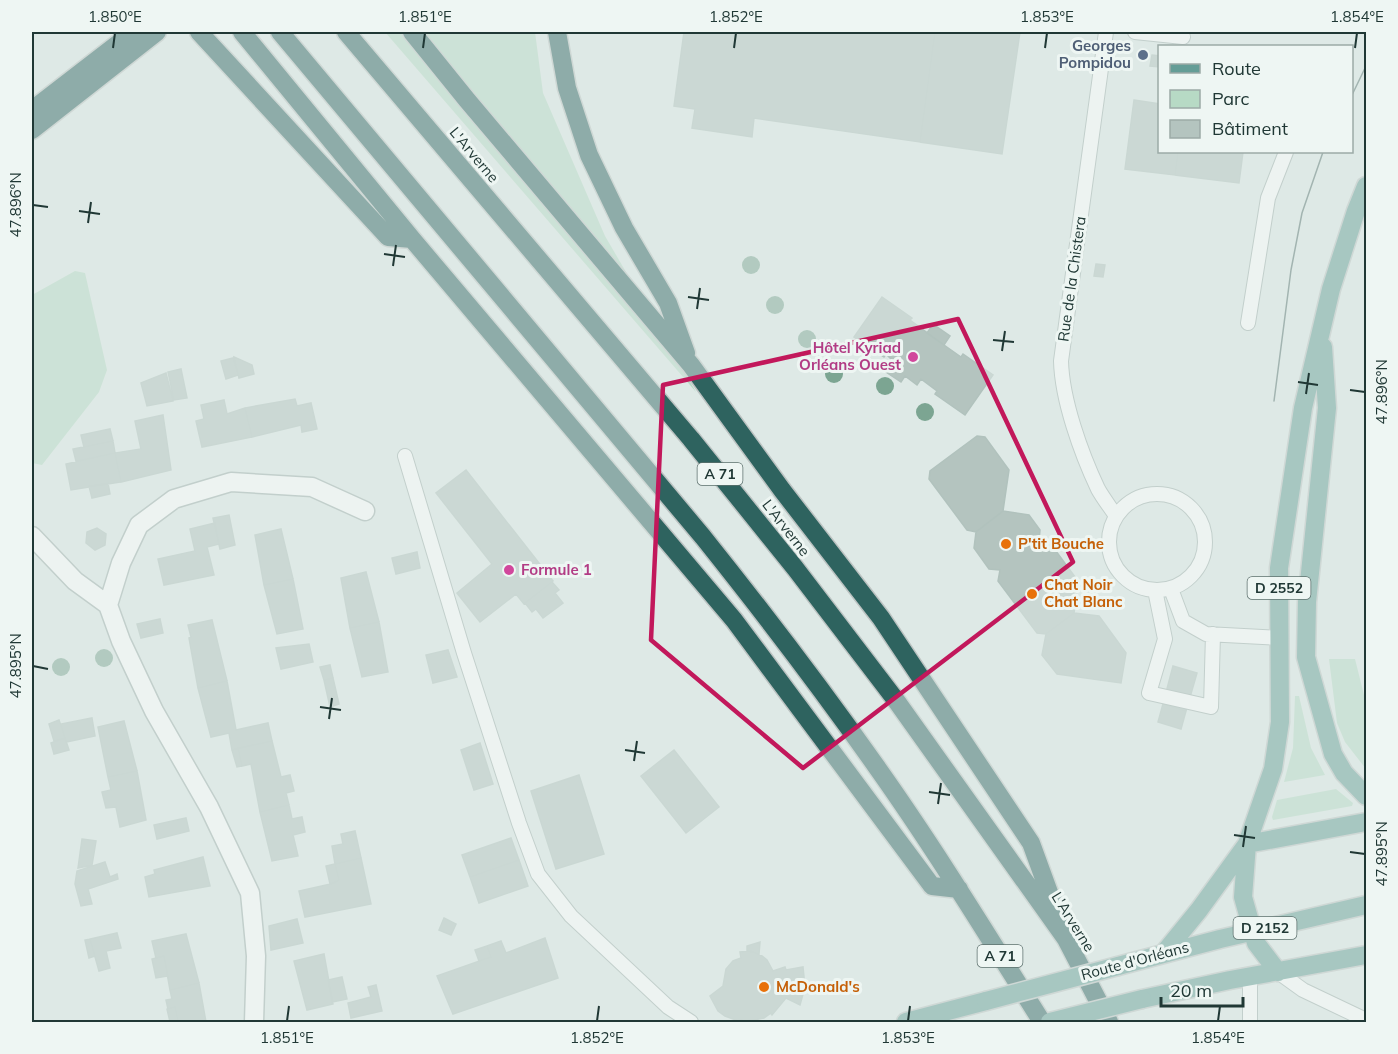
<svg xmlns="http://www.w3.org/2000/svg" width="1398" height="1054" font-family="Mulish,sans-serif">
<rect width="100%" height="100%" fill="#dee9e6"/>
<path fill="#b7dac5" d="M385,32H535L543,93L605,236L696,392Z
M75,271L85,273L107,370L99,392L42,465L32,463V295Z
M1329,659H1355L1366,703V769L1345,742L1337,723Z
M1295,696H1299L1311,748L1325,775L1284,782L1293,748Z
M1336,789L1353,803L1352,806L1273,820L1272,817L1277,800Z"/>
<path fill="#b4c4bf" stroke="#b1c2bd" stroke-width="1.5" d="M684,32H935L920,142L754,118L752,137L692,128L695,109L674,106Z
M935,32H1020L1002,154L920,142Z
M1152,55L1160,56V67L1150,66Z
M1134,100L1160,104V152H1178L1175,175L1125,169Z
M1178,152H1243L1239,183L1175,175Z
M1096,264L1105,265L1103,277L1094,276Z
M882,297L912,318L910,320L944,345L961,357L963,354L993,375L965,415L935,394L937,391L921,379L917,385L905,376L901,382L883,370L891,359L886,354L884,357L854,337Z
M933,324L950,336L944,345L927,333Z
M234,357L252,365L254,374L239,378Z
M233,358L238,375L226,379L221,361Z
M181,369L187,398L174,400L168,372Z
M166,373L173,401L147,406L141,383Z
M295,399L297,406L311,403L317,429L302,432L301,425L252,437L245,408Z
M224,400L227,414L245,408L252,437L202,447L196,421L204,419L201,405Z
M163,415L171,470L121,482L115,453L141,449L135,421Z
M110,429L113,441L84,447L81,435Z
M977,436L985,437L1009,470L1003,511L976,532L967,530L929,479L930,471Z
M113,441L115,453L76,461L73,449Z
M115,453L121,482L71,490L66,464Z
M466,470L553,581L524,604L516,594L480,622L457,593L492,564L436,493Z
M108,483L110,494L92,498L89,486Z
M1003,511L1029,515L1040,530L1039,541L1050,543L1078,581L1074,613L1046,634L1037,633L998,581L1000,570L989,569L974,548L976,532Z
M229,515L235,545L220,549L213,518Z
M215,523L219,544L207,547L214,575L164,585L158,559L195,551L190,529Z
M97,528L106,534L105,545L95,550L86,543L87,532Z
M281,529L293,579L264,585L255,535Z
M417,552L420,568L396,574L392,558Z
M366,572L379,622L350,628L341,578Z
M293,579L303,629L277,634L264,585Z
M552,582L559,590L555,593L563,603L543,618L536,609L532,612L525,603Z
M1074,613L1099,616L1126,653L1121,683L1057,674L1042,655L1046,634Z
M160,619L163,633L141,638L137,624Z
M212,620L227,681L198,688L189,638L191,637L188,625Z
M379,622L388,672L362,677L350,628Z
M309,644L313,662L281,669L276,648Z
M448,650L457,677L433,683L426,655Z
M330,665L333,678L324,680L320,667Z
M1173,666L1197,673L1186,711L1163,704Z
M333,678L339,704L330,707L324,680Z
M227,681L236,730L268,723L272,741L232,750L229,733L211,737L198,688Z
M1163,704L1186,711L1181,729L1158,722Z
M92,718L95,736L66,742L61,724Z
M59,720L65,738L54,741L49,724Z
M124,721L137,771L108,777L98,727Z
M65,738L69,750L54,754L51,743Z
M272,741L281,777L290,775L294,791L286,793L289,805L260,812L251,764L242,766L238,748Z
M480,743L493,784L474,790L461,750Z
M238,748L242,766L237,767L232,750Z
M674,750L719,807L686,833L641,776Z
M137,771L146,820L120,827L116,807L106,808L102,792L111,790L108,777Z
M579,775L604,854L556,869L531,791Z
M289,805L292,819L302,817L305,832L293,835L298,856L272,861L260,812Z
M186,818L189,831L157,839L154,825Z
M355,831L361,858L335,864L332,846L343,844L341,834Z
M511,838L519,860L470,877L462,855Z
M82,839L96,841L92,865L78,868Z
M203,857L210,886L149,897L145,877L155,874L154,870Z
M361,858L371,904L305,917L299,891L335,883L339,880L335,864Z
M519,860L528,886L479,903L470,877Z
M105,862L110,877L117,874L118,879L88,889L92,904L81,906L75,884L77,871Z
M335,864L339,880L330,884L326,866Z
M444,918L456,924L451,935L439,930Z
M297,919L303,943L271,950L269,926Z
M117,933L121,948L106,951L110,968L99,971L90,939Z
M186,934L199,983L170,990L164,956L156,958L152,941Z
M545,938L558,978L453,1014L437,976L491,957L487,946L501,941L506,953Z
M90,939L95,956L89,958L85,940Z
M760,942L759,954L747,951V946Z
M487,946L491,957L479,961L475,950Z
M751,951L762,956L767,960L773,971L785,967L786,970L803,967L805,987L800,1005L786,998L772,1015L771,1013L764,1018L749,1021L741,1020V1022L725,1016L718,1011L710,996L723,986L726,969L733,961L741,958L740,952Z
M324,954L333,1004L307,1010L294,961Z
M164,956L168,976L156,978L152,959Z
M342,977L347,999L332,1002L328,980Z
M199,983L206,1022H172L178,1021L175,1007L168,1009L166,1000L172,999L170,990Z
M376,985L382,1011L351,1018L348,1003L371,997L368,987Z
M175,1007L178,1021L170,1022L167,1009Z"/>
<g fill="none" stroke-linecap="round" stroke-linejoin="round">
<g stroke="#a1b0ad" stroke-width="16">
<path id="lane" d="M1106,32L1061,361C1062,400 1081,453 1098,489C1103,498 1110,507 1116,516
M1135,32L1183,37
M1248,323L1268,198L1286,152
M405,456L464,653L519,823L538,874L571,916L668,1007L691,1022
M1109 542a48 48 0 1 1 96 0a48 48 0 1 1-96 0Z
M1171,589L1183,621L1206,634L1280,638
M1155,590L1165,639L1149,693L1211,707L1213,634
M1278,972L1303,990L1366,1020
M1250,976V1022"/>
</g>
<g stroke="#a1b0ad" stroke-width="21">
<path id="street" d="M32,536L75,581L108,605
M108,605L121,641L154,711L209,807L250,893L256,956L254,1022
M108,605L121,563L139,525L174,499L231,482L312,487L365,511"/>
</g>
<g stroke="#bcc3c2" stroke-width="21">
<path id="primary" d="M1323,347L1327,408L1307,602L1306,657L1333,754L1344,773L1366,796
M1164,953L1199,910L1247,844L1366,822
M1118,966L1220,939L1366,905
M1278,972L1256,943L1243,897L1247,844L1273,769L1280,722L1279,568L1303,408L1331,289L1356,211L1366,186
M1142,999L1230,980L1366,955
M906,1022L986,1001"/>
</g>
<g stroke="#bcc3c2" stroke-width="21">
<path id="highway" d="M199,32L388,237L412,239
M242,32L412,239L734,620L932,886L959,889
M280,32L703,537C763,612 821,688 876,766C935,849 988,936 1042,1022
M346,32L691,439L795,568L895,699L1066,939L1109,1022
M412,32L467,100L691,365L782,490L881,618L1031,843L1058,917
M557,32L567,88L589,155L624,228L668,303L686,353
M32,110L133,32
M32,130L157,32"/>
</g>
<use href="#lane" stroke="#fff" stroke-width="14"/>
<use href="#street" stroke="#fff" stroke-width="18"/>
<use href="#primary" stroke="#649d96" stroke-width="18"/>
<use href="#highway" stroke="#2e635f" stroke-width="18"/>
<path stroke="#5a7471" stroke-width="1.5" d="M1352,95L1366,66
M1274,401L1291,270L1302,213L1323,152"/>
<g stroke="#bcc3c2" stroke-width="21" stroke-linecap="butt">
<path id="primary-bridge" d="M986,1001L1118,966
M1050,1022L1142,999"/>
</g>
<use href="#primary-bridge" stroke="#649d96" stroke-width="18"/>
</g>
<g fill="#7ca592">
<circle cx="751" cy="265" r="9"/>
<circle cx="775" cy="305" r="9"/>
<circle cx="807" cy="339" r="9"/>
<circle cx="834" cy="374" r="9"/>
<circle cx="885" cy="386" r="9"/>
<circle cx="925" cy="412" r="9"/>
<circle cx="104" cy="658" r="9"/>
<circle cx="61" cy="667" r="9"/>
</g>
<path d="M0 0H1398V1054H0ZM958,319L1073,562L803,768L651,640L663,385Z" fill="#dee9e6" fill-opacity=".55" fill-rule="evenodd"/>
<path fill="none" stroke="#c2185b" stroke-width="4.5" stroke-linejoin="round" d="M958,319L1073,562L803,768L651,640L663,385Z"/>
<path fill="none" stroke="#203835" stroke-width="2" d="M113,48L115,33M423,48L425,33M734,48L736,33M1045,48L1047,33M1355,48L1357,33M33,205L48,207M79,211L100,214M88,223L91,202M384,254L405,257M393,266L396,245M688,297L709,300M697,309L700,288M993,340L1014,342M1002,351L1005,331M1298,382L1318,385M1350,390L1365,392M1306,394L1309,373M33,666L48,669M320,707L341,710M329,719L332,698M625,750L645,753M634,761L637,741M929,792L950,795M938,804L941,783M1234,835L1255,838M1243,847L1246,826M1350,852L1365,854M287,1021L289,1006M597,1021L599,1006M908,1021L910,1006M1218,1021L1220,1006"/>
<circle fill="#5c6f8a" stroke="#eef6f3" stroke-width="2" cx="1143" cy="55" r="6"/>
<g fill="#d1479c" stroke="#eef6f3" stroke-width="2">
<circle cx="913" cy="357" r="6"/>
<circle cx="509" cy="570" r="6"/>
</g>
<g fill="#e8710a" stroke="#eef6f3" stroke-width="2">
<circle cx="1006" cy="544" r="6"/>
<circle cx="1032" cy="594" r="6"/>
<circle cx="764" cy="987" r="6"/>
</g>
<g text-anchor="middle" stroke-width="6" stroke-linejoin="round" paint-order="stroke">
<g fill="#eef6f3" stroke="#5e716e" stroke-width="1.5">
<rect x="697.5" y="463" width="45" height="22" rx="4.5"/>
<rect x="1247.5" y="577" width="63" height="22" rx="4.5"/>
<rect x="1233.5" y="917" width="63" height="22" rx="4.5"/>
<rect x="977.5" y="945" width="45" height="22" rx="4.5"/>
</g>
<g font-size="14" font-weight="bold" fill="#203835">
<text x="720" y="479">A 71</text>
<text x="1279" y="593">D 2552</text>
<text x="1265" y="933">D 2152</text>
<text x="1000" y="961">A 71</text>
</g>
<g font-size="15" font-weight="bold" fill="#4e5e75" stroke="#eef6f3" text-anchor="end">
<text x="1131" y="51">Georges<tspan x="1131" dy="17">Pompidou</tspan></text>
</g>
<g font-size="15" fill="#203835" stroke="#eef6f3">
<text transform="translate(474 155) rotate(50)" y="5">L'Arverne</text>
<text transform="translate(1072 279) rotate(-82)" y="5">Rue de la Chistera</text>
<text transform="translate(786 528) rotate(52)" y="5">L'Arverne</text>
<text transform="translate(1073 922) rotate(58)" y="5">L'Arverne</text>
<text transform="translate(1135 961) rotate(-15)" y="5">Route d'Orléans</text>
</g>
<g font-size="15" font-weight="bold" fill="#b23c85" stroke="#eef6f3" text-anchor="end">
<text x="901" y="353">Hôtel Kyriad<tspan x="901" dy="17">Orléans Ouest</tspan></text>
<text x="521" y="575" text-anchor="start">Formule 1</text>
</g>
<g font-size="15" font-weight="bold" fill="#c56008" stroke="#eef6f3" text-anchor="start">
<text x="1018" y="549">P'tit Bouche</text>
<text x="1044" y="590">Chat Noir<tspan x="1044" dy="17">Chat Blanc</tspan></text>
<text x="776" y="992">McDonald's</text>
</g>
</g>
<rect width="1398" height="1054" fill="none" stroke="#eef6f3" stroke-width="66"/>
<rect x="1158" y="45" width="195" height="108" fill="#eef6f3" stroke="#9caaa7" stroke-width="1.5"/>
<rect x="1170" y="64" width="30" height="9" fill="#649d96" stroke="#9caaa7" stroke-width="1.5"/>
<text x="1212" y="75" font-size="18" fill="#203835">Route</text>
<rect x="1170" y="90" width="30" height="18" fill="#b7dac5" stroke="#9caaa7" stroke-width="1.5"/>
<text x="1212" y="105" font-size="18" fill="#203835">Parc</text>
<rect x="1170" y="120" width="30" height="18" fill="#b4c4bf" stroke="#9caaa7" stroke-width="1.5"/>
<text x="1212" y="135" font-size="18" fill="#203835">Bâtiment</text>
<path d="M1161 997v9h82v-9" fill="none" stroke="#203835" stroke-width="3"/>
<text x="1170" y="997" font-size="18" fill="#203835" stroke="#eef6f3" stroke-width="4.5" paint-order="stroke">20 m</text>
<rect x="33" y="33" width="1332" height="988" fill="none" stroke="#203835" stroke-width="2"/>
<g font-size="15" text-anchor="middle" fill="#203835">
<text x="115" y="22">1.850°E</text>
<text x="425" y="22">1.851°E</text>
<text x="736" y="22">1.852°E</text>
<text x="1047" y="22">1.853°E</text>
<text x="1357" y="22">1.854°E</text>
<text transform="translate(16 205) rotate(-90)" y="5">47.896°N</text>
<text transform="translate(1382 392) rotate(-90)" y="5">47.896°N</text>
<text transform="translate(16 666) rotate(-90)" y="5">47.895°N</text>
<text transform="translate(1382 854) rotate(-90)" y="5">47.895°N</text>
<text x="287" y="1043">1.851°E</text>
<text x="597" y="1043">1.852°E</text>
<text x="908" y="1043">1.853°E</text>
<text x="1218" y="1043">1.854°E</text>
</g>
</svg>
